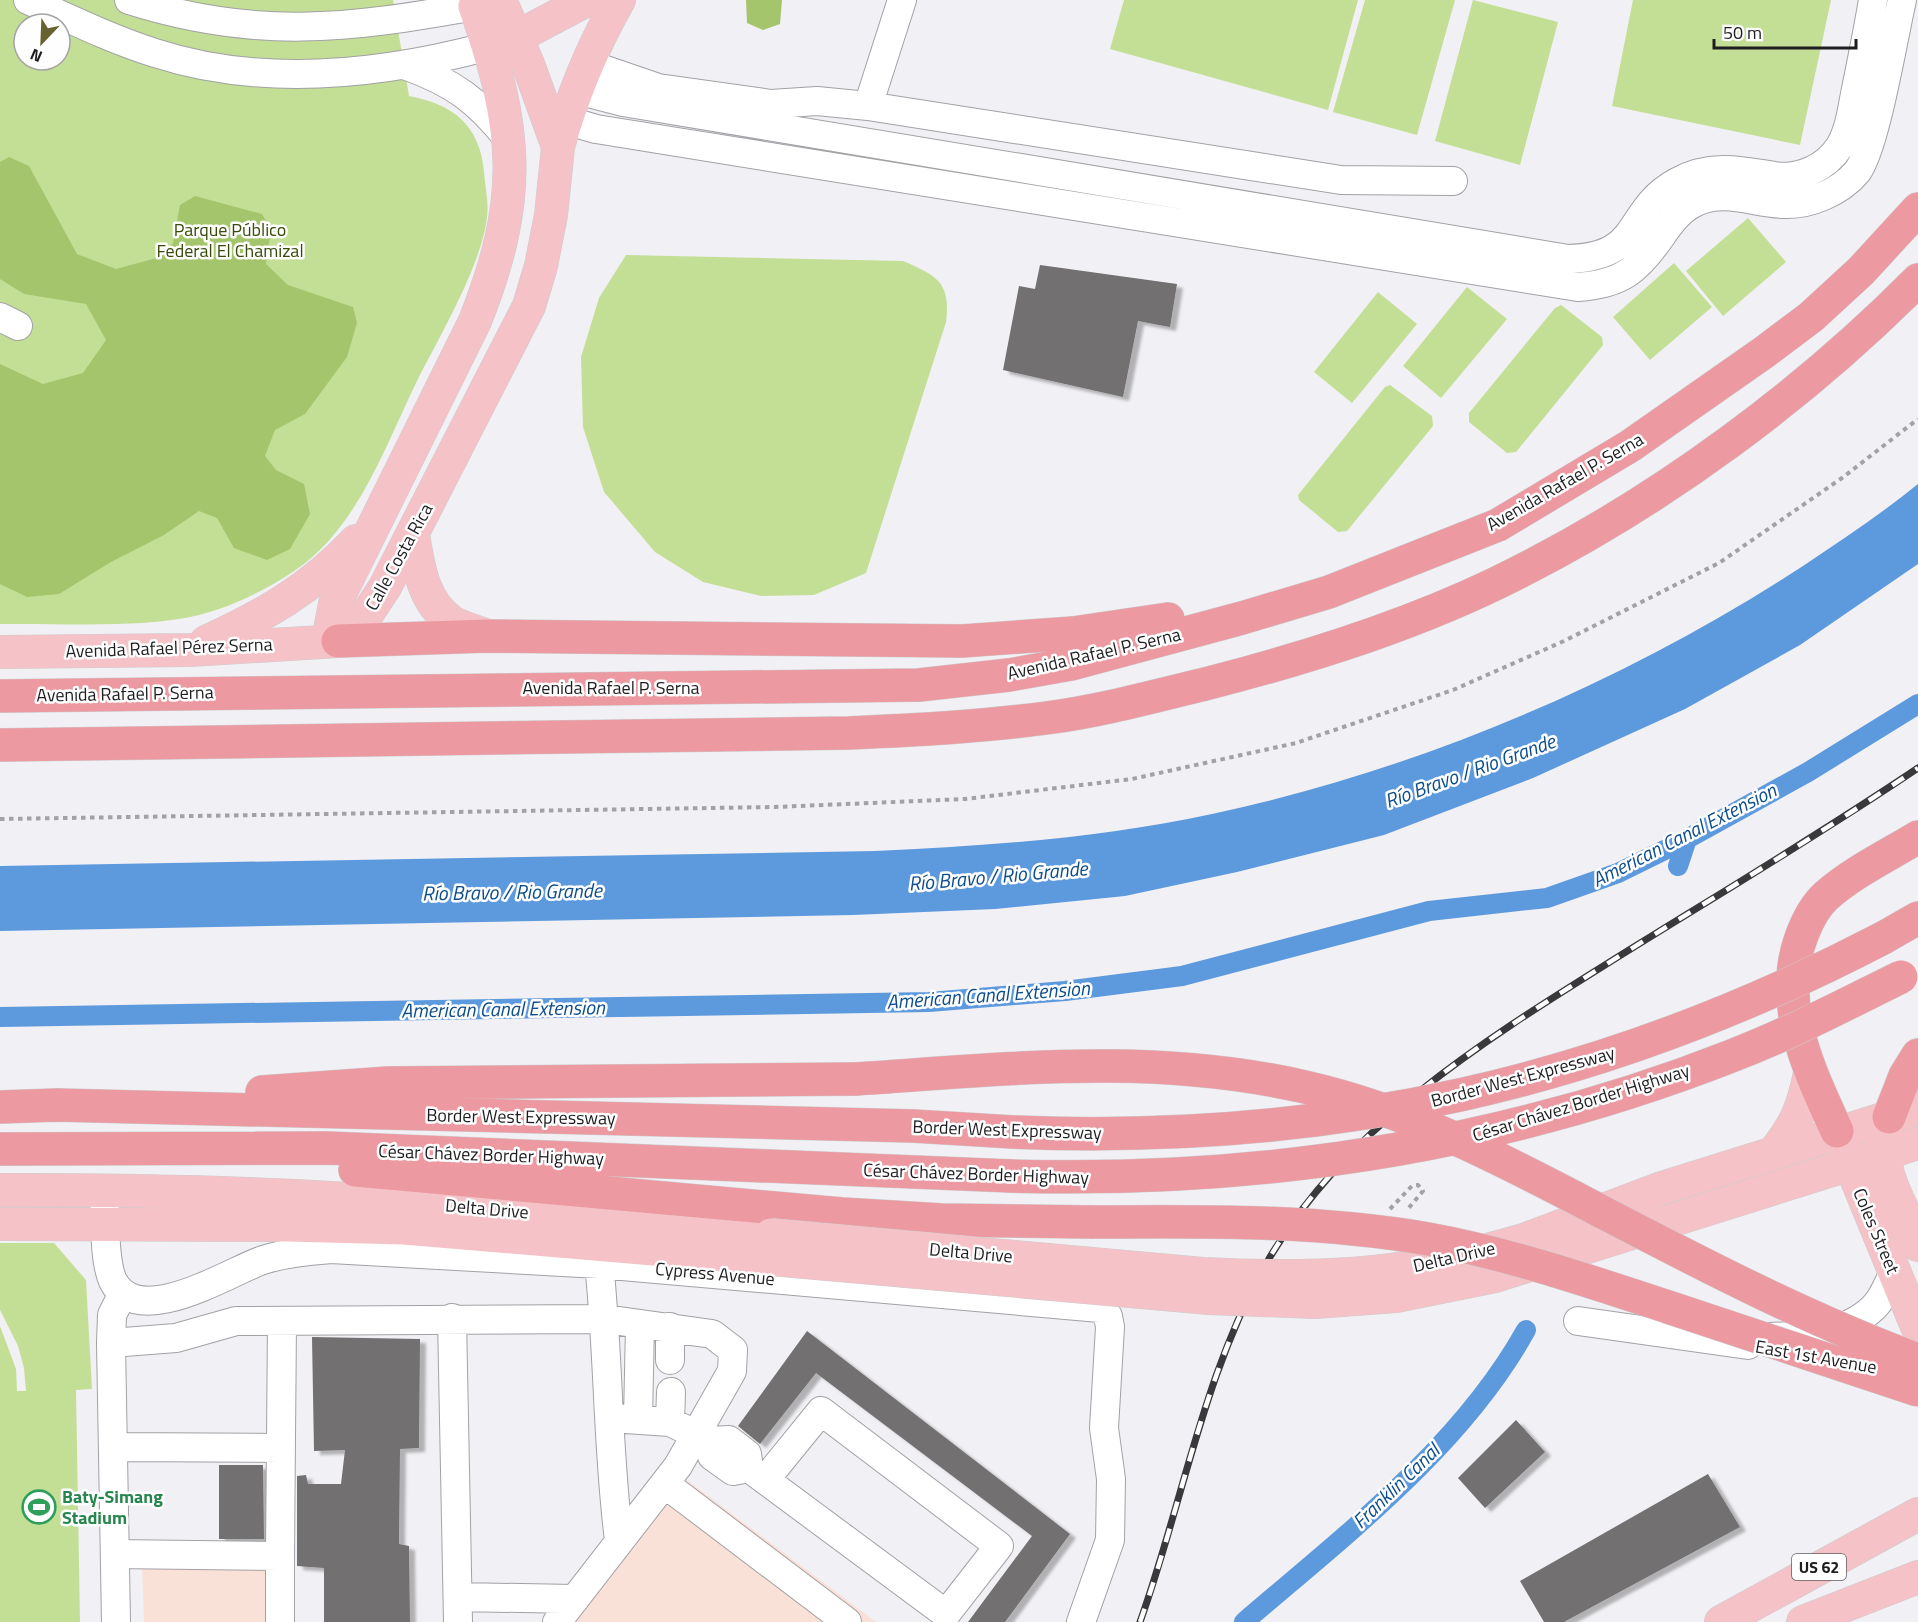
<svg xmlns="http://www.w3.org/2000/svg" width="1918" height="1622" font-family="'Titillium Web',sans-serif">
<defs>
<filter id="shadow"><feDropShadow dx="6" dy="4" stdDeviation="1.5" flood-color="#0004"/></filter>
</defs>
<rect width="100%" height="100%" fill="#f1f0f4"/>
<path fill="#fae1d8" d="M684,1478L876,1622H574Z
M269,1567L268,1622H144L142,1569Z"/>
<path fill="#c3df96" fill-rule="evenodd" d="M0,0H393L409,96C453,104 480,125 484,172C485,186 489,203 487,217C482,265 438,339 416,383C384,449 357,529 294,571C266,590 231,607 199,615C142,629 60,623 0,624ZM24,24H60V60H24Z
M1124,0H1358L1328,110L1110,49Z
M1365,0H1455L1417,135L1333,112Z
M1473,0L1558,22L1520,165L1435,141Z
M1633,0H1831L1800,145L1612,106Z
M1748,218L1786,262L1723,316L1686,271Z
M626,255L903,261C937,276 951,282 946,322L866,573L814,595L761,596L703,582L655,552L604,492L583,427L581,357L599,298Z
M1674,263L1712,307L1650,360L1613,317Z
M1467,287L1507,319L1441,398L1403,366Z
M1378,292L1417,324L1352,403L1314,372Z
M1561,305L1602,337L1603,345L1516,452L1507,453L1469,422V413L1555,308Z
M1390,385L1432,416L1433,426L1347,531L1338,532L1299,500L1298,495L1385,387Z
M0,1243H54L86,1280L92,1389L76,1390L80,1622H0V1326L16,1369L17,1391H26L24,1368L18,1346L0,1310Z"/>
<path fill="#a5c56d" d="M746,0H782L780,24L763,30L747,23Z
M9,157L29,166L77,254L116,269L160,257L173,243L180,205L195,196L262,214L271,230L266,264L288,285L353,307L357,323L347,357L305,414L275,430L265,456L276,470L304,484L310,514L290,549L267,560L234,548L217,518L199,511L164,535L111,562L59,594L27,597L0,584V364L43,384L83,373L106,340L86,304L24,294L0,279V162Z"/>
<path fill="#5d99dd" d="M1918,484V564L1800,645L1685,709L1533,778L1384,835L1237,872L1125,896L995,909L853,915L0,931V866L875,851C988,846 1101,838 1212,814C1421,769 1623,683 1803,566C1842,540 1881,514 1918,484Z"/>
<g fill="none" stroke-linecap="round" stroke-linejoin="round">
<path stroke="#5d99dd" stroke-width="20" d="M1678,866L1687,839
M0,1017L929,1002L1065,991L1182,976L1429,911L1547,898L1618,873L1687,839L1808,772L1918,704
M1244,1622C1344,1536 1461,1447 1526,1330"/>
</g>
<path fill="#726f70" filter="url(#shadow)" d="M1040,265L1177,284L1170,327L1138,321L1123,397L1003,370L1019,286L1035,289Z
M807,1331L1070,1534L1005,1622H968L1032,1536L816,1373L760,1444L738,1426Z
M312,1337L420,1339L419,1448L400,1449L399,1544L409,1546L410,1622H324V1568L297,1566V1476L306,1475L308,1484H341L345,1450L314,1451Z
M1516,1420L1545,1452L1485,1508L1458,1478Z
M219,1465H263L264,1539H219Z
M1708,1474L1740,1527L1564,1622H1544L1520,1581Z"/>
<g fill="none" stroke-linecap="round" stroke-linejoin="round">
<g stroke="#a2a1a5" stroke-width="30">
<path id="minor" d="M28,0C70,19 111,39 155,53C263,88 381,75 489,46
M129,0C255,40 348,29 475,6
M902,0L868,106L1341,180L1453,181
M588,64L658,88L771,104L817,101L868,106
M407,66C454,83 478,101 509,140
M577,90L623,102L1568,259C1645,257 1624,211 1677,182C1709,164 1739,170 1774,176C1799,180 1826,168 1840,146C1850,129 1852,108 1856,89C1862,59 1868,30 1873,0
M565,120L596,129L1578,287C1622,284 1638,270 1662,235C1671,222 1680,210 1694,203C1724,188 1753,203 1784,204C1810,205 1840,192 1857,172C1875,150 1894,34 1902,0
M0,317L18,326
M104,1190C106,1214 103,1259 113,1281C139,1331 230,1271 263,1260C285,1253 308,1251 331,1249L599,1264L1100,1308L1108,1316L1110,1327L1104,1428L1111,1479L1110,1540L1081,1622
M599,1264C609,1356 607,1448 619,1540
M452,1318L458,1622
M1578,1321L1748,1345
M670,1327V1360
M1768,1337C1804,1336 1845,1335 1873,1308C1883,1299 1888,1284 1894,1272
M111,1343L112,1315L123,1293
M611,1418L670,1422L710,1441L729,1440L747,1454L749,1468
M638,1419L640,1325
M670,1422L671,1392
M710,1441L712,1456L733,1471L749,1468L946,1614L999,1546L821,1411L765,1480
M113,1447L281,1448
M665,1484L847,1622
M115,1554L280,1556V1622
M280,1556L282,1321
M458,1597L575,1599
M116,1622L111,1343L176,1338L236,1321L605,1319L712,1334L733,1350L732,1371L678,1466L557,1622"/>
</g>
<g stroke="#cecdce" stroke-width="34">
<path id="major" d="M494,45L515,38L587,0
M558,147C572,96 593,46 619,0
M413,534C418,566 423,603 452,622C462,628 476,631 487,636
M338,641L362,622L385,587L529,306L541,266L551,215L558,147L528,64L500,0
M338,641L331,625L335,604L475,321C524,197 518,130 475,6L492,0
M206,642C265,615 311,589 356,541
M0,652L190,650L338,641
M1886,1131C1877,1174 1904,1206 1918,1245
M1842,1144L1918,1329
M1775,1151C1797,1123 1803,1107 1810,1073
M0,1190C104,1190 209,1191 314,1197C466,1205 619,1221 771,1235
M0,1224L288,1225L404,1228L771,1259
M1398,1269L1466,1256L1524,1240L1662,1188L1918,1108
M1396,1296L1495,1276L1918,1143
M1721,1622L1918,1514
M1803,1622L1918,1577"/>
</g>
<g stroke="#cecdce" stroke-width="34">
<path id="highway" d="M338,641L487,636L962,641L1073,633L1168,619
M0,696L919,685L1009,675L1071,664L1242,618L1329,592L1498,525L1630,446L1763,353L1811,317L1861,271L1918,209
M0,745L849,733C915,730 980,727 1046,718C1101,711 1155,696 1209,683C1314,656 1422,622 1519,572C1663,499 1804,395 1918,280
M1883,938L1918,918
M262,1092L388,1083L855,1079
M0,1107L57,1105L913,1126L1013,1132
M1889,1117L1905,1076L1918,1055
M1837,1131C1809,1070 1776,1003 1802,935C1807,922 1815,906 1826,896C1853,872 1887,856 1918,837
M0,1149L327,1148L1011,1176
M355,1170L842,1214L942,1220L1093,1222"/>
</g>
<path stroke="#a2a1a4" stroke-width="4" stroke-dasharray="4.5 4.5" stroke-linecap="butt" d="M0,819L775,807L965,799L1132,779L1296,743L1453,690L1564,641L1719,563L1842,478L1918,419"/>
<use href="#minor" stroke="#fff" stroke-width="28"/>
<use href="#major" stroke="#f4c2c7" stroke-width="33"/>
<use href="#highway" stroke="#ec99a1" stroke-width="33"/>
<g stroke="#39383a" stroke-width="7">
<path id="rail" d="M1140,1622C1184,1499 1203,1372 1270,1257C1347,1127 1480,1043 1605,965C1709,900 1816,837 1918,768"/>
</g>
<use href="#rail" stroke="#fefeff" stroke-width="4.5" stroke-dasharray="14" stroke-linecap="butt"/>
<g stroke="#cecdce" stroke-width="34" stroke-linecap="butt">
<path id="major-bridge" d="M771,1235L1203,1274C1268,1277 1333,1278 1398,1269
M771,1259L1209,1298L1315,1302L1396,1296"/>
</g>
<g stroke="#cecdce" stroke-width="34" stroke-linecap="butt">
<path id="highway-bridge" d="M855,1079C1009,1069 1152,1052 1305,1087C1412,1111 1509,1163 1606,1214C1708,1267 1810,1320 1918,1360
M1013,1132C1329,1145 1603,1084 1883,938
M1011,1176C1258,1183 1503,1146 1734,1055C1791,1033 1846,1004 1901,977
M1093,1222C1205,1221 1317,1220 1428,1239C1510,1254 1589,1281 1668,1307C1751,1335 1835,1362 1918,1390"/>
</g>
<path stroke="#a2a1a4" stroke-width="4" stroke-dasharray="4.5 4.5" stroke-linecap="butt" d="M1390,1209L1412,1186L1418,1185L1423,1191L1407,1210"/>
<use href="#major-bridge" stroke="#f4c2c7" stroke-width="33"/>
<use href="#highway-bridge" stroke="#ec99a1" stroke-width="33"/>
</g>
<defs>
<g id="stadium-ring" transform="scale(1.725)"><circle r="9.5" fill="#fefeff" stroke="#2e9e5b" stroke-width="1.5"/><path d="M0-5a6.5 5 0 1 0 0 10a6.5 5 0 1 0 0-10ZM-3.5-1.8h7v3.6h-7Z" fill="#2e9e5b"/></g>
</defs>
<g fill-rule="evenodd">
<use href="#stadium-ring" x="39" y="1507"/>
</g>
<g text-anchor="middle" stroke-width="5" stroke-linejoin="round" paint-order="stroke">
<rect fill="#fefeff" stroke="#616062" stroke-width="1.5" x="1792" y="1554" width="54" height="26" rx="4.5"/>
<g font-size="16" font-weight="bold" fill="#1e1d1f">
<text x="1819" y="1573">US 62</text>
</g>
<g font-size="18" fill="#374a08" stroke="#fefeff">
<text x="230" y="236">Parque Público<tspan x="230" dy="21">Federal El Chamizal</tspan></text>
</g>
<g font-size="18" fill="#1e1d1f" stroke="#fefeff">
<text transform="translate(1565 482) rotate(-30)" y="6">Avenida Rafael P. Serna</text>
<text transform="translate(399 557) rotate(-61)" y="6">Calle Costa Rica</text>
<text transform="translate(169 648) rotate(-2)" y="6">Avenida Rafael Pérez Serna</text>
<text transform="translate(1094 654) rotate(-13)" y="6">Avenida Rafael P. Serna</text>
<text x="611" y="694">Avenida Rafael P. Serna</text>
<text transform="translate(125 694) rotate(-1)" y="6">Avenida Rafael P. Serna</text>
<text transform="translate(1523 1077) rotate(-15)" y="6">Border West Expressway</text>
<text transform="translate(1581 1103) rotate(-17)" y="6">César Chávez Border Highway</text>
<text transform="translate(521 1117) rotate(1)" y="6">Border West Expressway</text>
<text transform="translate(1007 1130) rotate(2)" y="6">Border West Expressway</text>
<text transform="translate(491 1155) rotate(2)" y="6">César Chávez Border Highway</text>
<text transform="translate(976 1174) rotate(2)" y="6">César Chávez Border Highway</text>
<text transform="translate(487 1209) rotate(5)" y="6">Delta Drive</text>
<text transform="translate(1876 1231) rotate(67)" y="6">Coles Street</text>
<text transform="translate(971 1253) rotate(5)" y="6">Delta Drive</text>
<text transform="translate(1454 1257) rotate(-13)" y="6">Delta Drive</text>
<text transform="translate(715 1274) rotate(5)" y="6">Cypress Avenue</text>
<text transform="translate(1816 1357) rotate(10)" y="6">East 1st Avenue</text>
</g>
<g font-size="18" font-weight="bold" fill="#27864d" stroke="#fefeff" text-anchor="start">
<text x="62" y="1503">Baty-Simang<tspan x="62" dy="21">Stadium</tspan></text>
</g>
<g font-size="20" font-style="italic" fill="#0d4e8c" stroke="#fefeff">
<text transform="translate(1470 771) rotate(-20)" y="7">Río Bravo / Rio Grande</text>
<text transform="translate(1684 835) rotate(-27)" y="7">American Canal Extension</text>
<text transform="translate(998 876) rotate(-5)" y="7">Río Bravo / Rio Grande</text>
<text transform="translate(512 892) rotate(-1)" y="7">Río Bravo / Rio Grande</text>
<text transform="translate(988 995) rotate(-4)" y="7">American Canal Extension</text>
<text transform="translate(503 1009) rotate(-1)" y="7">American Canal Extension</text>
<text transform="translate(1396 1486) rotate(-44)" y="7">Franklin Canal</text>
</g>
</g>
<g transform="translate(42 42) rotate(203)"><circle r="28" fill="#fefeff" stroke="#a4a4a5" stroke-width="1.5"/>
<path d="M0-4.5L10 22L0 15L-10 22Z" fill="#666330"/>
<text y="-9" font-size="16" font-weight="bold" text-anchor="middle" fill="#1e1d1f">N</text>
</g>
<path d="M1714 39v9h142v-9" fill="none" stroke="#1e1d1f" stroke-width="3"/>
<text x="1723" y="39" font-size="18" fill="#1e1d1f" stroke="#fefeff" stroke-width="4.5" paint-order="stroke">50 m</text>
</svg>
